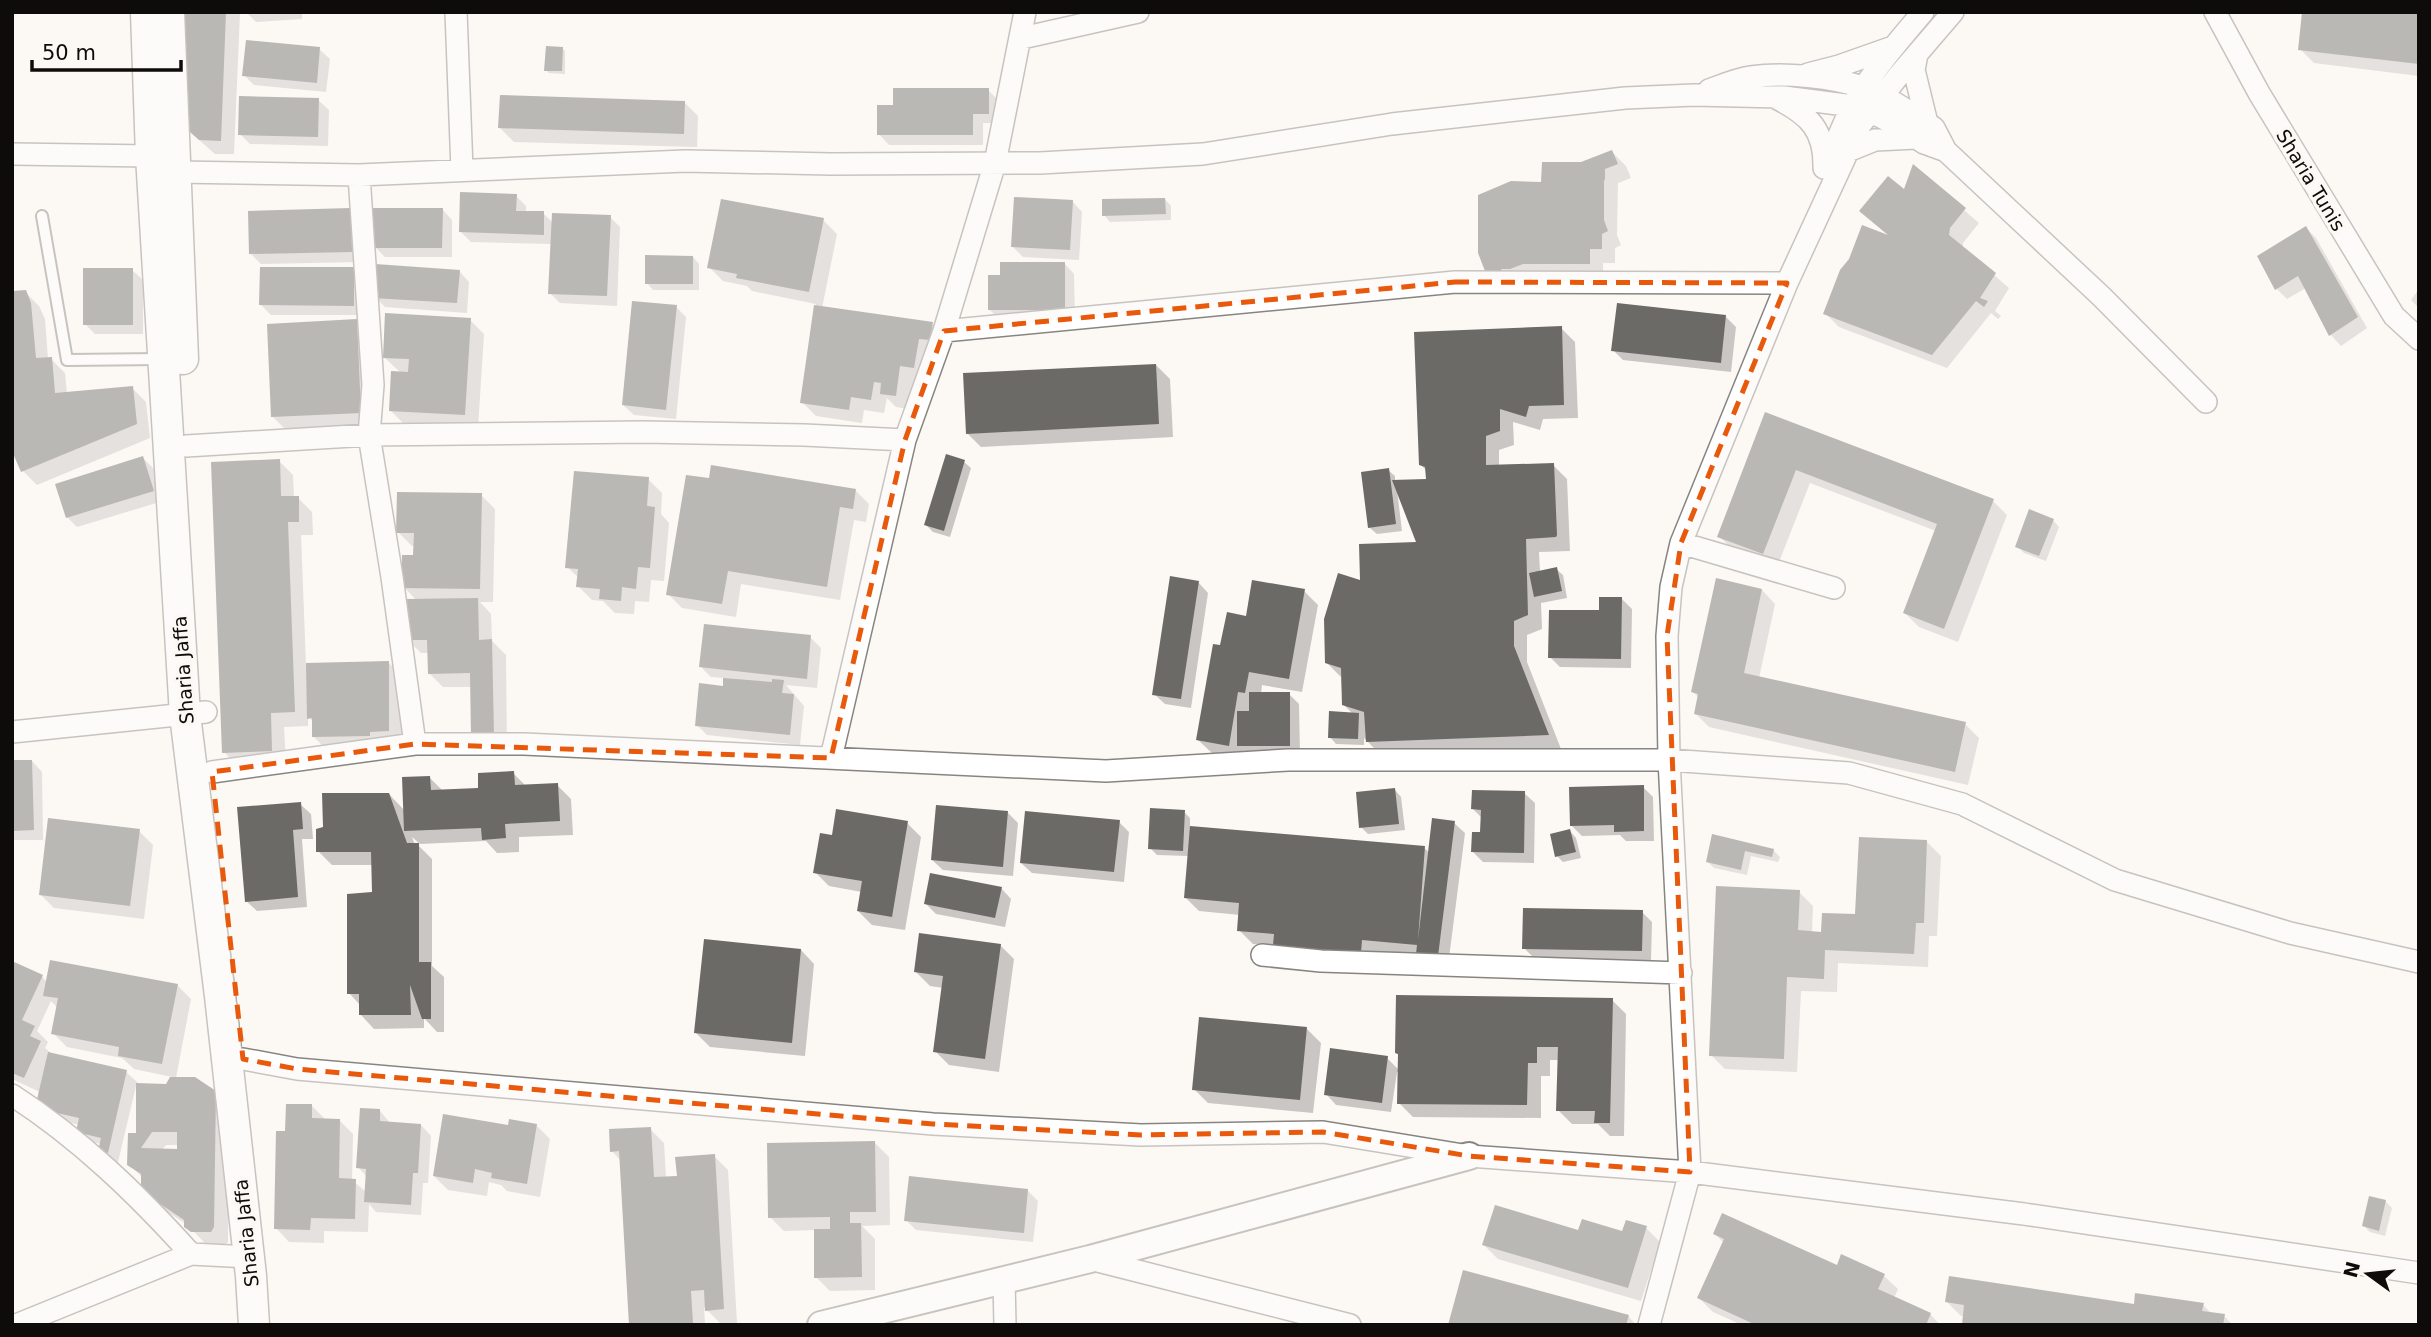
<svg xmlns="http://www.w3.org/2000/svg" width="2431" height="1337" font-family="'DejaVu Sans',sans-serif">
	<rect width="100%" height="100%" fill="#fcf8f4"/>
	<path fill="#0003" fill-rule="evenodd" d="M187,12H240L234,154H215L198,139Z
		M246,12H302V19L256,22Z
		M2419,12V76L2314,63L2300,49Z
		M562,48L565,51V74L549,73L546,70Z
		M319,49L330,59L326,92L254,85L244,75Z
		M988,90L998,100V123H983V145H889L879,134L894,107Z
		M318,100L329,110L328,146L250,144L240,134Z
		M684,102L698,116L697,147L514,142L500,128Z
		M1612,152L1626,166L1631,178L1618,183L1617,235L1621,245L1615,248V263H1603V277L1501,285L1486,270L1543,183L1581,164Z
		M1914,167L1979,223L1963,243V248L2009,288L1995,311L2001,316L1998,319L1991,313L1947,368L1839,327L1825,313L1889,236L1862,211L1905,192Z
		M516,196L526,206V213H543L553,223L610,217L620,227L617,306L560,303L550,293L552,244L471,242L461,232Z
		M1165,199L1171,206V220L1110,222L1104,215Z
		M1072,201L1082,212L1079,260L1023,257L1013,247Z
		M442,209L452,220V257H385L375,247Z
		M350,210L360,220L361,262L261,264L251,254Z
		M823,220L837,234L822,308L932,324L946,338L928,381L914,379L909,409L896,407L887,398L884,413L864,410L862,423L816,416L802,402L816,304L752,291L747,286L723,281L709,267Z
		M2306,228L2316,238L2367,328L2341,346L2331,335L2306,288L2287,299L2277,289Z
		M693,257L699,264V290H653L647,283Z
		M1064,263L1074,274L1075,320H1000L990,310L1002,276Z
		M353,269L364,279V315H271L261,305Z
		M132,270L143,280V334H95L85,324Z
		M459,271L469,282L467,313L385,307L375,297Z
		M2419,289V308L2411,300Z
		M25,292L39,306L45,319L48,359H51L65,373L67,394L132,388L146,402L150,438L37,485L23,471L12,446Z
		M676,307L686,317L676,419L634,415L623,405Z
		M1726,317L1736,327L1731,372L1623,360L1613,350Z
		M470,320L484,334L478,428L404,424L390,410L401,373L384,357Z
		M356,321L370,335L374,426L286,430L272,416Z
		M1561,328L1575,342L1578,418L1543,419L1540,430L1513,422L1514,445L1499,450V467L1553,465L1567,479L1570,551L1539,552L1540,572L1556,569L1563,575L1567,598L1541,603L1542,629L1527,635V662L1561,749L1381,755L1364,738V745L1336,744L1330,737L1353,714L1343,704L1341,677L1327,663L1362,582L1419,543L1397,490L1402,531L1377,534L1370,528L1388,470L1395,476V481L1427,480V471L1421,465Z
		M1156,365L1170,379L1173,437L981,447L967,433Z
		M1766,414L1993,501L2007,515L1958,642L1919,627L1905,613L1936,531L1810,483L1777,567L1733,550L1719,536Z
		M143,458L153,468L163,501L77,527L67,517Z
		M279,461L293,475L294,498H298L312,512L313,535H301L306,665L389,663L403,677L402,745L328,751L314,737V723L308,716V726L284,727L286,764L238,766L224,752Z
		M964,462L971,468L950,537L933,532L926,525Z
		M648,479L662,493L661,514L669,523L664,581L651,580L649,602L635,601L634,614L615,613L603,601L592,600L578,586L579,578L567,567Z
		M855,490L869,504L866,522L854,520L840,600L741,584L736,617L682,608L668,594Z
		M481,495L495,509L493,602H480L491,614L492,641L506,655L507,750H487L472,687H443L429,673V653H421L407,639L417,601L404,587L415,557V546H412L398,532Z
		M2053,520L2059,527L2046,561L2024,553L2017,546Z
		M1198,582L1208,593L1191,708L1165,704L1154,694Z
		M1762,590L1775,604L1759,678L1965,724L1979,738L1968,785L1709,727L1695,713L1699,698L1693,692Z
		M1304,591L1318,605L1302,692L1262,685L1261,694H1289L1299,704L1300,755L1249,756L1244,750L1242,759L1212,753L1198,740L1222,647L1247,618Z
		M1622,599L1632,609L1631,668L1560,667L1550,657L1601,612Z
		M810,637L821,648L817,688L786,685L804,706L800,745L707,735L697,725L724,688L725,678L711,677L701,667Z
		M32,761L42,772L43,840H12V762Z
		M513,773L527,787L557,785L571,799L573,835L519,837V852L497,853L486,841L420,844L412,837L415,845H418L432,859V966L444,977V1032H437L424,1018V1028L374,1029L361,1015L360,1005L349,993L373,893V865H332L318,851L389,794L405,811L430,778L443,791L480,790Z
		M1643,787L1653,797L1654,841H1626L1620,835L1582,836L1571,825Z
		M1395,790L1401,797L1405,830L1368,834L1361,827Z
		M1524,793L1535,803L1534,863L1483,862L1473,852L1482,834V818L1473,809Z
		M300,804L311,814L313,839H302L307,907L257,911L246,901Z
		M1184,812L1190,818V828L1424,848L1430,853L1454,823L1465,833L1448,966H1374L1276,946L1253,944L1239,930L1240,915L1199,911L1185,897L1189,856L1157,855L1150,848Z
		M1008,813L1018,823L1013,876L943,870L932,860Z
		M1119,822L1129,832L1124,882L1032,873L1021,863Z
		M907,823L921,837L905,930L872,925L858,911L862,892L829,886L815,872L833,837Z
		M139,831L153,845L144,919L54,908L40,894Z
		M1570,831L1576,838L1581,858L1563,862L1557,856Z
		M1714,836L1773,850L1780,857L1778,862L1751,856L1747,875L1714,868L1708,862Z
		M1927,842L1941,856L1937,936H1929L1928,967L1838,963L1837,992L1801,991L1797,1072L1725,1069L1711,1055L1799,892L1813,906L1812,933H1823L1857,916Z
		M1001,888L1011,899L1005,927L936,914L926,904Z
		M1642,912L1652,922L1651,961L1534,958L1524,948Z
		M1000,945L1014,959L999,1072L949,1065L935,1051L944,988L930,986L916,972Z
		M801,950L814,964L805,1056L710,1047L696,1033Z
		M12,963L42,977L48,983L177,985L191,999L176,1078L215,1092L229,1107L228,1242L225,1245H207L186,1224L157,1205L143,1178L129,1164L137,1135L172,1077L134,1069L122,1058L67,1047L53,1033L58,1008L51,1001L37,1031L48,1042L45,1048L52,1054L126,1072L137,1082L118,1162L110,1161L100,1150L101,1144L89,1141L78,1131L80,1125L47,1118L40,1092L12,1079ZM166,1145H179V1151L162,1150Z
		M1612,1000L1626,1014L1624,1136H1610L1598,1124H1572L1558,1110L1559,1060H1550V1076H1541V1118L1413,1117L1399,1103V1072H1397L1391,1112L1336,1105L1326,1094L1387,1058L1399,1070L1400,1056L1396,1053Z
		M1307,1029L1321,1043L1313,1113L1208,1103L1194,1089Z
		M312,1106L326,1120H339L353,1134L352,1180L366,1192L367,1177L358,1167L380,1111L390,1123L421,1125L431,1136L428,1183H423L421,1215L376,1212L369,1204L368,1232L324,1231V1243L289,1242L276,1228L287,1133Z
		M536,1125L550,1139L540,1197L507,1191L501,1185L489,1182L487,1196L448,1190L434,1176L509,1127Z
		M650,1129L664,1143L666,1178H679L714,1156L728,1170L737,1323L721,1324L704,1307L705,1325H631L621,1161L612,1151Z
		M875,1143L889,1157L890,1225L862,1226L875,1239V1290L830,1291L816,1277L815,1230L784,1231L770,1217Z
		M1027,1190L1038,1201L1033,1242L916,1230L906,1220Z
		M2385,1201L2392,1208L2385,1236L2370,1232L2364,1226Z
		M1646,1228L1660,1242L1641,1301L1498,1259L1484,1245L1579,1233H1624Z
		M1715,1234L1838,1267L1884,1276L1898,1289L1894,1298L1930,1314L1940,1325H1742L1713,1312L1699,1298L1724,1243Z
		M1947,1302L2203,1305L2212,1314L2224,1316L2233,1325H1963L1965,1316H1961Z
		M1628,1316L1636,1325H1450Z"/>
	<path fill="#6c6a66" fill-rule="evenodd" d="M185,12H226L221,141L199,140L182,125Z
		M2302,12H2419V64L2298,50Z
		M246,40L320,47L317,83L242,76Z
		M546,46L563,47L562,71H544Z
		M893,88H989V114H973V135H877V105H893Z
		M500,95L685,101L684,134L498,128Z
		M239,96L319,98L318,137L238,135Z
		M1612,150L1618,164L1605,169V181L1604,179V220L1608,231L1602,234V249H1590V264H1523L1510,269H1501L1502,271H1485L1478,253V195L1511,181L1541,182L1542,162H1581Z
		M1913,164L1966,208L1950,228L1949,235L1996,273L1980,298L1988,301L1984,307L1976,301L1932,355L1823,314L1840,270L1849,259L1862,225L1888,235L1859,211L1888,176L1904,189Z
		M460,192L517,194L516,211H544V235L459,232Z
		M1014,197L1073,200L1070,250L1011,247Z
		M1165,198L1166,214L1102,216V199Z
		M721,199L824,218L809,292L736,278L737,274L707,268Z
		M351,208L352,252L249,254L248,211Z
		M373,208H443L442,248H373Z
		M552,213L611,215L607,296L548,294Z
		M2306,226L2358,317L2329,336L2298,276L2275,290L2257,256Z
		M645,255L693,256V284H645Z
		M1000,262H1065V310H988V275H1000Z
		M375,264L460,270L457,303L373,298Z
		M260,267H354V306L259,305Z
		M83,268H133V325H83Z
		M26,290L31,303L36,358L52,357L55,393L133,386L137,424L21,472L12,451V291Z
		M632,301L677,305L666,410L622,405Z
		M1617,303L1726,315L1721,363L1611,351Z
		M814,305L933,322L930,340L919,339L914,368L900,366L896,396L880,394L881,383L874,382L871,400L851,397L849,410L800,403Z
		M385,313L471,318L465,415L389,411L391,371L408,372L409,359L383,358Z
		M357,319L361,413L271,417L267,324Z
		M1562,326L1564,405L1529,406L1526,417L1500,409V431L1486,436V465L1554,463L1557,535L1556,537L1526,539L1528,615L1514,621V646L1549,735L1366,742L1364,712L1342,705L1341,668L1325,663L1324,619L1338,573L1360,580L1359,544L1416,542L1392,480L1426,479L1425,467L1419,465L1414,332Z
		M1156,364L1159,424L966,434L963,373Z
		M1765,412L1994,499L1944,629L1903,613L1937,524L1796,470L1763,554L1717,537Z
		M946,454L965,460L944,531L924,525Z
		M143,456L154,491L66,518L55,484Z
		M280,459L281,496H299V522H288L295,712L271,713L272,751L222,753L211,462Z
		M711,465L856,489L853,509L840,507L827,587L728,571L722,604L666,595L686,475L709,478Z
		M1389,468L1396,524L1368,528L1361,472Z
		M574,471L649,477L647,506L655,507L650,568L638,567L636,589L622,587L621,601L599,599L600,589L576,587L578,569L565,568Z
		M397,492L482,493L480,589L402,588V555H413L414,533H396Z
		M2029,509L2054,519L2039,556L2015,547Z
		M1557,567L1562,591L1534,597L1529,573Z
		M1170,576L1199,581L1181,699L1152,695Z
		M1716,578L1762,589L1744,673L1966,722L1955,772L1694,714L1698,694L1691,692Z
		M1252,580L1305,589L1289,679L1249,672L1245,693L1238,692L1229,746L1196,740L1213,644L1220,645L1227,612L1246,616Z
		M1599,597H1622L1621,659L1548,658L1549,610H1599Z
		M478,598L479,640L492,639L494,736L471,737L470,673L428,674L427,640H406L405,599Z
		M704,624L811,635L807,679L699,667Z
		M389,661V731L370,732V736L312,737V718L307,719L306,663Z
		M723,678L772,682V679L784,680L782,693L794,694L790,735L695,726L699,683L723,686Z
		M1249,692H1290V746H1237V711H1249Z
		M1329,711L1359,713L1358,739L1328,738Z
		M12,760H32L34,830L12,831Z
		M514,771L515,785L558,783L560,821L505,824L506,838L482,840L481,828L404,831L402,777L430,776L431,790L478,788V773Z
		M1644,785V831L1614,832V825L1570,826L1569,787Z
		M1395,788L1399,824L1359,828L1356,792Z
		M1472,790L1525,791L1524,853L1471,852L1472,832H1480L1481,810L1471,809Z
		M322,793H389L407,843H419V962H431V1019H422L410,985L411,1015H359V994H347V894L372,892L371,852H316V829L323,827Z
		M301,802L303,829L293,830L298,897L245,902L237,807Z
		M936,805L1008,811L1003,867L931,860Z
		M1150,808L1185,810L1183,851L1148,849Z
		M836,809L908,821L892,917L857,911L862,881L813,873L820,833L832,835Z
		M1025,811L1120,820L1114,872L1020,863Z
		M48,818L140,829L130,906L39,895Z
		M1432,818L1455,821L1438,956L1416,954L1417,945L1362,940L1361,953L1273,945L1274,934L1237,931L1239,903L1184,898L1190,826L1425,846L1418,940Z
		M1570,829L1576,852L1555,857L1550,834Z
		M1712,834L1774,849L1772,857L1745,851L1741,870L1706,862Z
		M1859,837L1927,840L1924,923H1916L1914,954L1825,950L1824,979L1787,977L1784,1059L1709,1056L1716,886L1800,890L1798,930L1821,932L1822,913L1855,914Z
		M930,873L1002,887L995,918L924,904Z
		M1523,908L1643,910L1642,951L1522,949Z
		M919,933L1001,944L985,1059L933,1052L943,976L914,972Z
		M704,939L801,949L792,1043L694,1033Z
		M50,960L178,984L162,1064L118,1056L119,1047L51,1034L58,998L43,996Z
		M12,961L43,975L22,1020L35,1026L30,1036L41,1041L24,1078L12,1073Z
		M1396,995L1613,998L1610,1123H1594L1595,1111H1556L1558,1047H1537V1063H1528L1527,1105L1397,1104L1398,1054L1395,1053Z
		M1199,1017L1307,1027L1300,1100L1192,1090Z
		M1330,1048L1388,1056L1382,1103L1324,1095Z
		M48,1052L127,1070L108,1153L98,1151L101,1138L76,1132L79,1118L35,1108Z
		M170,1077H195L216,1091L214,1227L211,1232H191L184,1227V1220L141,1191V1174L127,1165L128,1133H136V1083L166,1084ZM152,1132H177V1149L141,1148Z
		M286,1104H312V1118L340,1119L339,1178L356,1179L355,1219L311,1218L310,1230L274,1229L276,1131H285Z
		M360,1108L380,1109V1121L421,1124L418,1173H413L411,1205L364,1202L366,1169L356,1168Z
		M443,1114L508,1125L509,1119L537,1124L527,1184L491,1178L492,1173L475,1169L473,1183L433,1176Z
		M651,1127L654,1177L677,1176L675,1157L715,1154L724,1309L705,1311L704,1290L691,1291L693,1323L629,1325L619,1151L610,1152L609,1129Z
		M875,1141L876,1212H850V1223H861L862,1277L814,1278V1229H830V1217L768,1218L767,1143Z
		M909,1176L1028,1189L1024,1233L904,1221Z
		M2369,1196L2386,1200L2379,1231L2362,1226Z
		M1495,1205L1578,1230L1582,1219L1622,1231L1626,1220L1647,1226L1628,1288L1482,1245Z
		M1722,1213L1837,1265L1841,1254L1885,1274L1878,1289L1931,1313L1926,1325H1756L1697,1298L1724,1239L1713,1234Z
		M1463,1270L1629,1315L1626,1325H1448Z
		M1949,1276L2134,1304L2135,1293L2204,1303L2202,1311L2225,1314L2223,1325H1962L1964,1305L1945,1302Z"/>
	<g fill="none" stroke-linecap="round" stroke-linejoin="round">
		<defs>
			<path id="service" d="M42,216L67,360L160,359"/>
			<path id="minor" d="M456,12L462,170
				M2215,12L2259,93L2394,316L2419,339
				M1022,38L1138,12
				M1917,54L1914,70L1927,123
				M1808,74L1839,66L1893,47
				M1709,90C1723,85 1737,79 1751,77C1783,72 1834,77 1865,88C1887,96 1907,111 1927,123L1934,128L1946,151L2102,297L2206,402
				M1778,99C1809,115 1825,130 1824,168
				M1848,151L1875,140L1916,138
				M12,154L151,156L176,172L359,175L373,385L369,435L392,577L415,744
				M1828,162C1834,147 1840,132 1847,117C1866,78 1895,45 1923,12
				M359,175L685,161L831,164L1040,163L1203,154L1392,124L1625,98L1694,95L1784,97L1853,106L1871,112L1897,125L1924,143L1946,151
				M944,331L1455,282L1787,283
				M186,446L369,435L643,432L804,435L905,440
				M1681,543L1834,588
				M12,732L206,712
				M831,758L905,440L944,331L995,163L1025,12
				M212,772L415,744H524L1106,771L1288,760H1669L1849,773L1962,804L2115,880L2290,933L2419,962
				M1262,955L1321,961L1681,973
				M243,1059L297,1069L933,1124L1141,1135L1323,1132L1469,1156L1690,1172L2024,1214L2419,1273
				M12,1095C80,1139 137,1194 191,1254
				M1090,1259L1350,1325
				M1004,1280L1005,1325
				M16,1325L191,1254L249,1257
				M1649,1325L1690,1172L1669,760L1667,636L1671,587L1681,543L1787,283L1860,125L1899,75L1953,12"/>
			<path id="tertiary" d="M821,1325L1090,1259L1469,1156"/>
			<path id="secondary" d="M146,12L151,156L185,715L220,996L251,1276L254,1325
				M169,12L183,359"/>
		</defs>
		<use href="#service" stroke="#888581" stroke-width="14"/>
		<use href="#minor" stroke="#888581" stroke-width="24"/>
		<use href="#tertiary" stroke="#888581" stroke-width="30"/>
		<use href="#secondary" stroke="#888581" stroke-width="33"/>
		<use href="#service" stroke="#fff" stroke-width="10"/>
		<use href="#minor" stroke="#fff" stroke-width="21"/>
		<use href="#tertiary" stroke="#fff" stroke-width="26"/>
		<use href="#secondary" stroke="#fff" stroke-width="30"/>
	</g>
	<path d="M0 0H2431V1337H0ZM1455,282L1787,283L1681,543L1667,636L1690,1172L1469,1156L1323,1132L1141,1135L933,1124L297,1069L243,1059L212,772L415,744L831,758L905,440L944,331Z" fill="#fcf8f4" fill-opacity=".55" fill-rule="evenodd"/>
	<path fill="none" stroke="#e8590c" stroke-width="5" stroke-dasharray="14 9" stroke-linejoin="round" d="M1455,282L1787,283L1681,543L1667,636L1690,1172L1469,1156L1323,1132L1141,1135L933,1124L297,1069L243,1059L212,772L415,744L831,758L905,440L944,331Z"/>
	<g text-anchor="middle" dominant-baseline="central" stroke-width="7" stroke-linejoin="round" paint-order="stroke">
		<g font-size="19" fill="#0d0c0b" stroke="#fcf8f4">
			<text transform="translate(2311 180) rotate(59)">Sharia Tunis</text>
			<text transform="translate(183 670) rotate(-94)">Sharia Jaffa</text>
			<text transform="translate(246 1233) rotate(-96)">Sharia Jaffa</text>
		</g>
	</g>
	<rect width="2431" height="1337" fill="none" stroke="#0d0c0b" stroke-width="28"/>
	<g transform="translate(2368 1274) rotate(285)" stroke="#fcf8f4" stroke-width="5" paint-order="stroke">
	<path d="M0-5L12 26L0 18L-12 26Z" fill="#0d0c0b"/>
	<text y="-10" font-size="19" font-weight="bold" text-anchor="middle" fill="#0d0c0b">N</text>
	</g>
	<path d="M32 60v10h149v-10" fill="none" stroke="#0d0c0b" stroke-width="3.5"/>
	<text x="42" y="60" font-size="21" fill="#0d0c0b" stroke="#fcf8f4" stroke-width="5" paint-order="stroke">50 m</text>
</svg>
